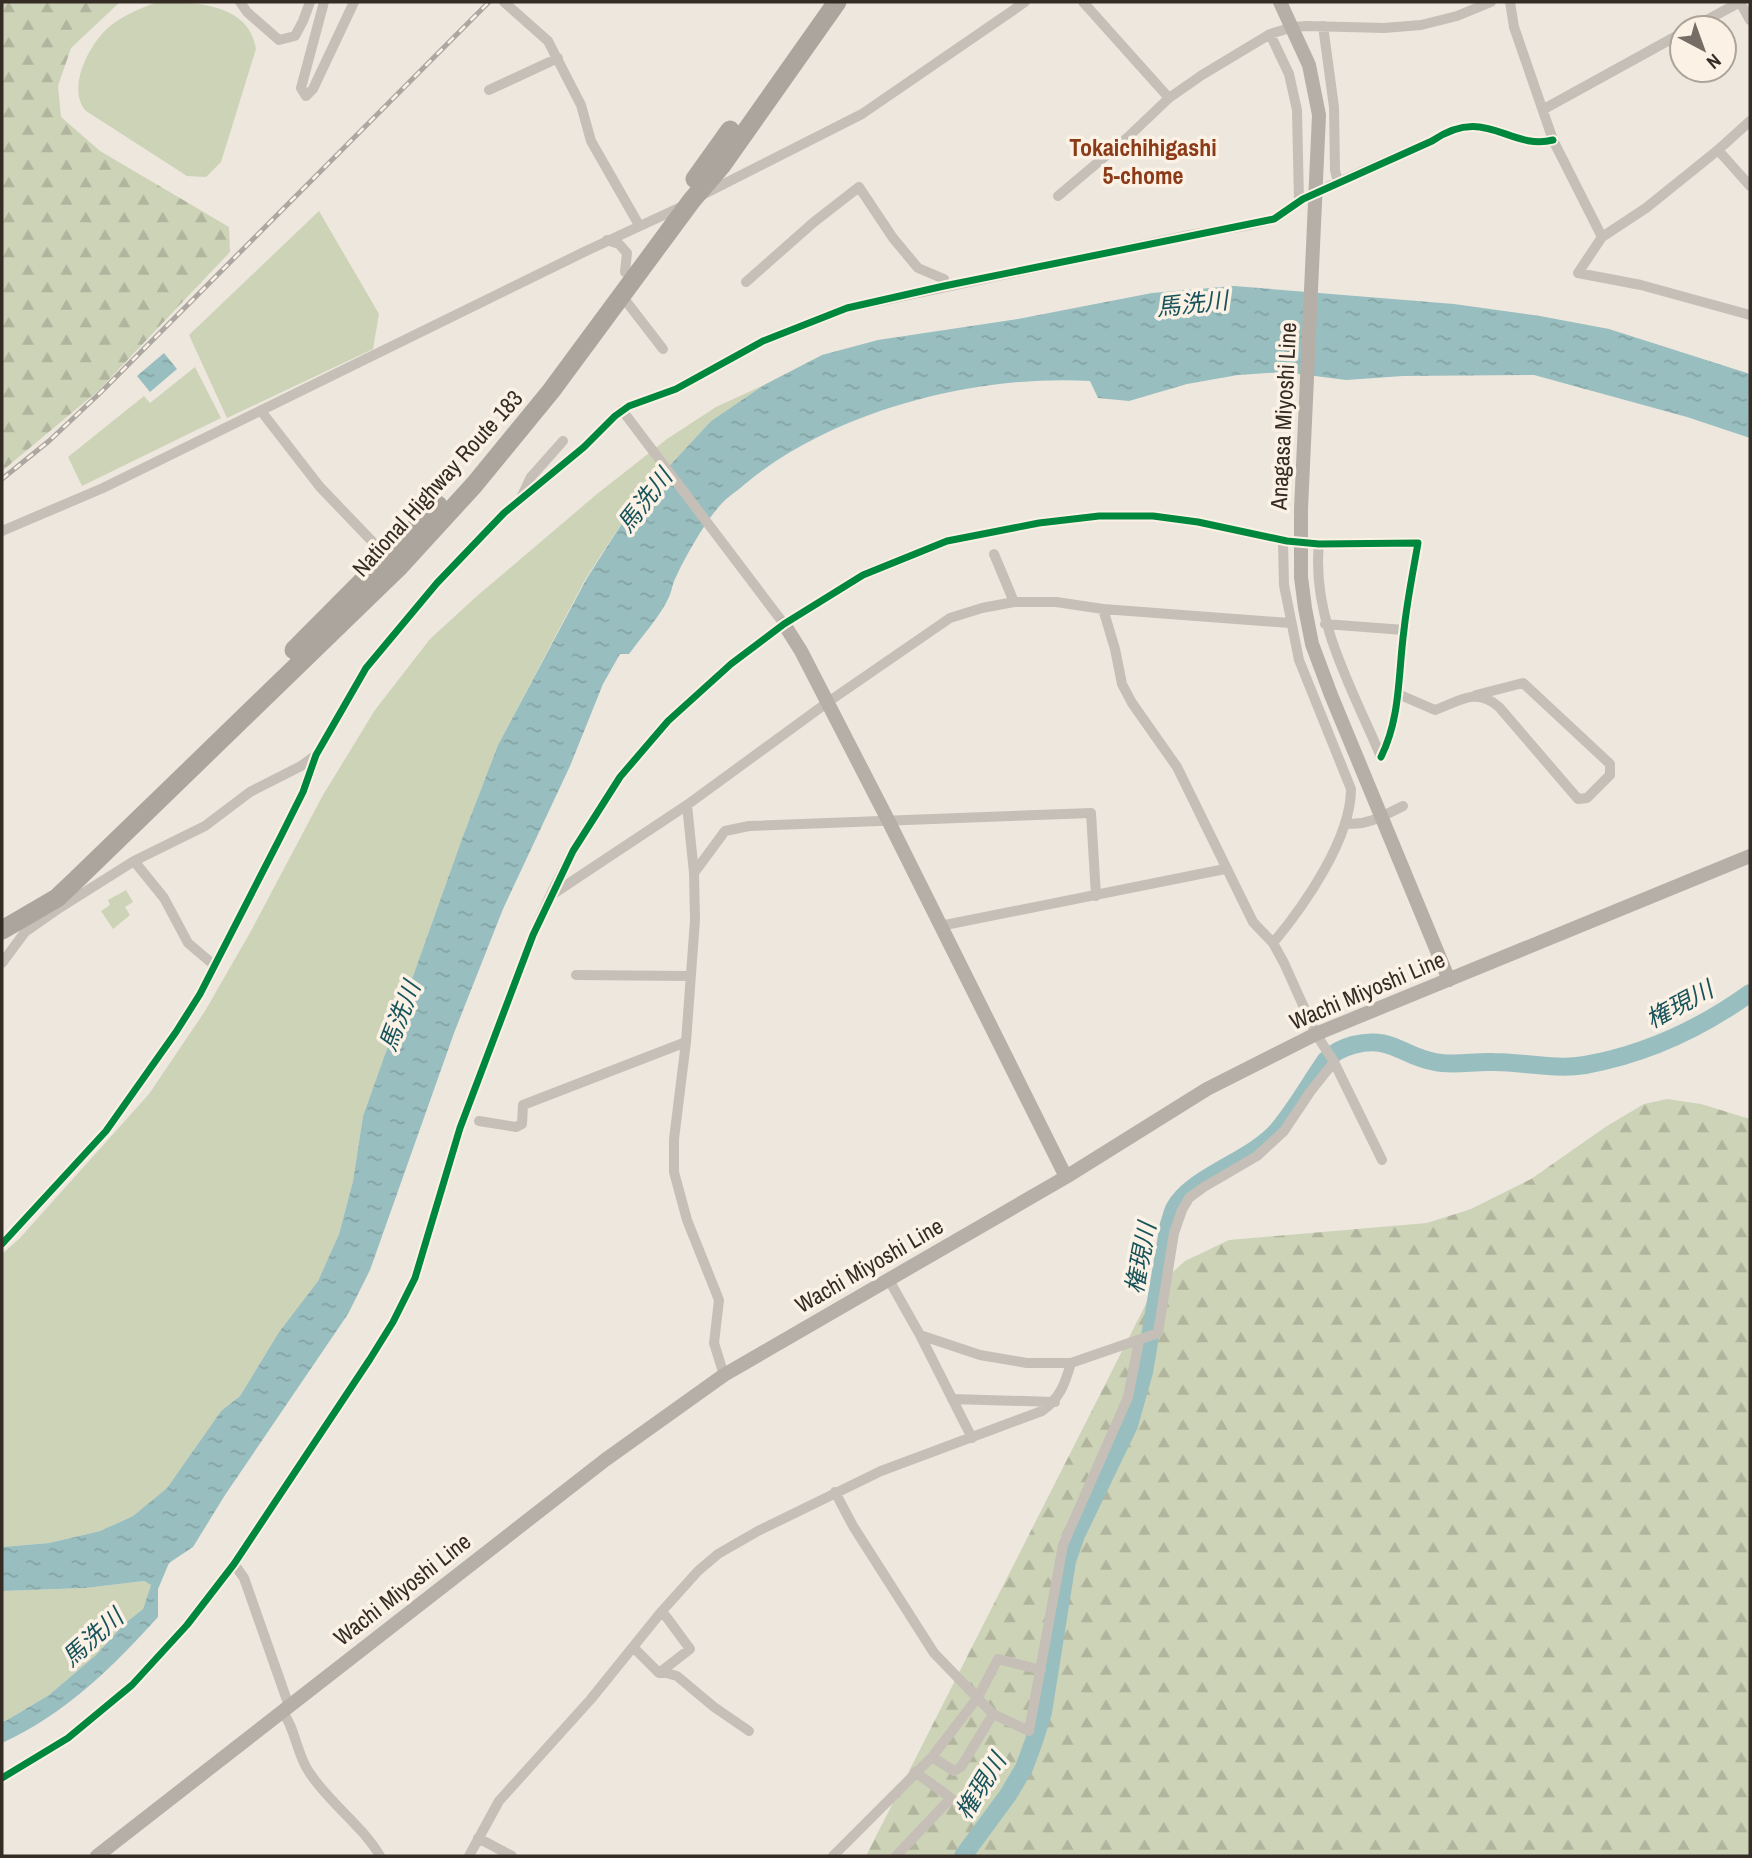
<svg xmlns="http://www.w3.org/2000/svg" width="1752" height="1858" font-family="'Archivo Narrow','Noto Sans JP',sans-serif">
	<defs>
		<pattern id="forest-firs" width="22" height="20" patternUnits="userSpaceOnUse" patternTransform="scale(1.75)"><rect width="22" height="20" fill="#cdd3b7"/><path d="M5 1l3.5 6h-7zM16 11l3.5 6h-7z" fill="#b1b59d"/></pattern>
		<pattern id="water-ripples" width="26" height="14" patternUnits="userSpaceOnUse" patternTransform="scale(1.75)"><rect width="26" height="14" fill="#99bebf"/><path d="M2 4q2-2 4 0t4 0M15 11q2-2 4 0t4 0" fill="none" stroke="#84a3a4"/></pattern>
	</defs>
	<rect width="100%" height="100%" fill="#ede7de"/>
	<path fill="#cdd3b7" d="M158,2C195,2 249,3 256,49L221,162L206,177L187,176L86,111C66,89 89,44 109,27C123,15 141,8 158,2Z
		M319,211L379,314L373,349L227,418L189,335Z
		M195,367L221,418L82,486L68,457L144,396L150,403Z
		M764,385L711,421L635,503L586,578L498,745L463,836L363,1116L353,1181L339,1234L318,1281L279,1332L240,1396L221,1411L167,1488L133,1516L100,1531L49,1543L2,1547V1254L19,1239L149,1094L205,1011L251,931L323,795L375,710L430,639L477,596L597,494L667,439L716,407Z
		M126,890L133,902L125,907L130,915L113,929L101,911L110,905L108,900Z
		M144,1581L151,1585L143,1609L124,1624L96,1655L49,1695L2,1723V1591L86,1588Z"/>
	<path fill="url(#forest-firs)" d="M2,2H120L71,48L58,86L61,117L100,151L229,227L230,252L98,391L2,471Z
		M1667,1099L1701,1104L1750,1119V1856H866L1153,1290L1185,1261L1229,1240L1427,1223L1471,1209L1531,1179L1607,1126L1644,1104Z"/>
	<path fill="url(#water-ripples)" d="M1234,286L1454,304L1540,316L1609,329L1750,374V438L1687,417L1534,375L1403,376L1346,380L1284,372L1238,375L1187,384L1129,401L1098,398L1090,381C977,374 832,411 745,484C736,492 724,499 717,509C704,524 684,559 676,577C672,584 672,591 669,597C660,617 642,636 629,654H620L603,684L570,766L503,909L454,1033L370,1270L348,1314L225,1495L193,1547L169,1563L158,1589V1617C113,1667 64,1715 2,1743V1723L49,1695L96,1655L124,1624L143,1609L151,1585L144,1581L86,1588L2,1591V1547L49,1543L100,1531L133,1516L167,1488L221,1411L240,1396L279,1332L318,1281L339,1234L353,1181L363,1116L463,836L498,745L587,578L635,503L711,421L764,385L822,355L878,340L1018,319L1152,293Z
		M164,353L177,369L150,392L137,376Z"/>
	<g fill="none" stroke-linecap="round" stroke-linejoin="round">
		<path stroke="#99bebf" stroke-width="18" d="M963,1856L1008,1795L1024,1768L1034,1741L1043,1712L1067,1561L1076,1535L1129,1425L1144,1372L1169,1224C1171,1219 1172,1213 1174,1209C1190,1177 1251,1161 1277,1131C1295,1110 1310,1083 1326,1060C1334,1052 1342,1048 1353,1045C1392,1035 1401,1056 1435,1062C1454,1066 1474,1061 1494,1062C1523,1062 1555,1070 1585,1065C1646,1054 1700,1029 1750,993"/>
		<path stroke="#c6bfb7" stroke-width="10" d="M240,2L247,12L279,40L295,36L303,21L310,2
			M324,2L301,88L306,96L313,89L354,2
			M504,2L548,41L581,105L591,141L639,225
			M1083,2L1169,98
			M1510,2L1514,27L1553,140L1602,237
			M1740,2L1750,20
			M1323,26L1334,107L1335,170L1338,182
			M1692,28L1740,2
			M1270,34L1289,74L1297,110L1299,202
			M489,90L558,58
			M1544,109L1682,33
			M1750,121L1718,150L1646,208L1602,237L1578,273L1641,285L1750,315
			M1718,150L1750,186
			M1329,186L1432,141C1486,104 1509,151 1553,140
			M704,194L862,114L1025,2
			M1058,196L1128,137L1169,98L1202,75L1270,34L1293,27L1307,26L1384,28L1421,25L1457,16L1491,2
			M607,240L619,244L627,253L625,272
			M746,282L814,222L859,187L893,238L918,268L944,279
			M622,296L663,349
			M622,410L784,624
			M261,411L320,487L389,559
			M522,496L531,477L563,441
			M2,531L103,488L586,251L681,207
			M1418,543C1413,572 1407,601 1404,630C1398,673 1401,717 1381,757C1353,690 1311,619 1319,544Z
			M994,554L1014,602
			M1103,609L1115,649L1122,684L1132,703L1177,767L1253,922L1273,943L1284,963L1316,1034L1334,1062L1382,1160
			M1325,624L1404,630
			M1398,694L1435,710C1460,701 1476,687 1499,707L1578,799L1587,798L1610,775V764L1523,683L1476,695
			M687,805L694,873L695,920L686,1042L674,1139V1172L687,1220L719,1300L714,1343L724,1375
			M1345,823C1365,827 1385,815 1403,806
			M134,861L164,898L188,943L214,965
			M694,873L725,831L749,826L1091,813L1096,896
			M553,894L687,805L828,702L950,618L982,608L1014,602H1056L1103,609L1290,623
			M940,926L1225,869
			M1273,943C1304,906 1351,839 1351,789L1299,660L1284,585L1283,540
			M2,963L25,932L61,907L134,861L205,826L250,792L301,766L316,755
			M576,975L689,976
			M479,1121L516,1127L522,1124L523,1105L686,1042
			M2,1244L106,1131L176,1032L200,994L280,838L303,792L316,755L366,668L437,583L504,513L584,447L615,416L629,406L676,389L763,341L847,308L1190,235L1250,225L1274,219L1303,199
			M889,1280L920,1335L972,1438
			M920,1335L980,1355L1027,1363H1071L1158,1333L1174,1233L1182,1210L1189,1198L1204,1187L1257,1156L1284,1131L1310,1092L1334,1062
			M952,1399L1055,1402
			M835,1492L853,1526L934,1653L993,1714L1029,1731L1063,1545L1128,1397L1139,1341
			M234,1564L244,1578L289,1706
			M633,1647L659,1673H666L677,1676L714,1707L749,1731
			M659,1673L690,1649L662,1611
			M282,1711C296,1729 296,1753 309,1772C329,1803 361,1824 380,1856
			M932,1757L954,1771L961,1767L993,1714
			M2,1778L68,1738L132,1685L187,1625L234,1564L370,1359L393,1322L415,1278L460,1128L533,935L551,894L573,851L620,777L668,721L731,664L784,624L863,575L947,541L1039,523L1099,516H1153L1198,522L1287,541
			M478,1838L512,1856
			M469,1856L499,1801L591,1699L662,1611L698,1571L718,1554L758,1531L881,1471L1042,1411C1060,1398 1065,1384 1071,1363
			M833,1856L932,1757L978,1697L998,1659L1041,1670
			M896,1856L951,1798L915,1772"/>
		<path stroke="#b6afa8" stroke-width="14" d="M1280,2L1309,65L1319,115L1301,509V577L1305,608L1312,644L1331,695L1449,980
			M784,624L801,651L888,820L1066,1177
			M97,1856L605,1460L724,1375L1066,1177L1207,1089L1316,1034L1750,856"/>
		<path stroke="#aca59e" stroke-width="19" d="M695,179L730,130
			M294,650L438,505
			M2,930L57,898L77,879L398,568L474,485L551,391L692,200L722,165L837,2"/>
		<defs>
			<path id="rail" d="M2,479L49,441L100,393L489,2"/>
		</defs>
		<use href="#rail" stroke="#ada7a2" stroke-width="5"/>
		<use href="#rail" stroke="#fbf2e5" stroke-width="2.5" stroke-dasharray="8" stroke-linecap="butt"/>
		<defs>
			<path id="cycleway" d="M2,1244L106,1131L176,1032L200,994L280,838L303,792L316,755L366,668L437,583L504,513L584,447L615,416L629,406L676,389L763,341L847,308L944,286L1274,219L1303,199L1432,141C1486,104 1509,151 1553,140
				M2,1778L68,1738L132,1685L187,1625L234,1564L370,1359L393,1322L415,1278L460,1128L533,935L573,851L620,777L668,721L731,664L784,624L863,575L947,541L1039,523L1099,516H1153L1198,522L1287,541L1319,544L1418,543C1413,572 1407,601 1404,630C1398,673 1401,717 1381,757"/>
		</defs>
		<use href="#cycleway" stroke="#fbf2e5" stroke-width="11"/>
		<use href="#cycleway" stroke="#00873e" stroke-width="7"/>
	</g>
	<g text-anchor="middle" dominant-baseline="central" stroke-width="7" stroke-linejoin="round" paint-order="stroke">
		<g font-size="23" fill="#362c26" stroke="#fbf2e5">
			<text transform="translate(1283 416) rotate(-87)">Anagasa Miyoshi Line</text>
			<text transform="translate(437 483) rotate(-48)">National Highway Route 183</text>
			<text transform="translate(1367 990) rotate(-23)">Wachi Miyoshi Line</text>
			<text transform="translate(869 1265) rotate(-30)">Wachi Miyoshi Line</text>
			<text transform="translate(402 1589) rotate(-38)">Wachi Miyoshi Line</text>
		</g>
		<g font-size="24" font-weight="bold" fill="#8c3b18" stroke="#fbf2e5">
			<text x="1143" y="147">Tokaichihigashi<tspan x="1143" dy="28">5-chome</tspan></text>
		</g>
		<g font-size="24" font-style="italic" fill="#18535b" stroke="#fbf2e5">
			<text transform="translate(1192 303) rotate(-6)">馬洗川</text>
			<text transform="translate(644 500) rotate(-52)">馬洗川</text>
			<text transform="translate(1679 1004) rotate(-28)">権現川</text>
			<text transform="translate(399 1016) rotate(-69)">馬洗川</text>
			<text transform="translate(1140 1258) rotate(-79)">権現川</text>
			<text transform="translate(92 1637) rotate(-42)">馬洗川</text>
			<text transform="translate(980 1786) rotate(-58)">権現川</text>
		</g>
	</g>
	<rect width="1752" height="1858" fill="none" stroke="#362c26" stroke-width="7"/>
	<g transform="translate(1703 49) rotate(139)"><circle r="33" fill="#fbf2e5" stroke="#aca399" stroke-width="2"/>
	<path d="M0-5L12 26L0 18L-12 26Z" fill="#766d66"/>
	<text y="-10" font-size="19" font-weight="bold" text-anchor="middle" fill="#362c26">N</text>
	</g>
</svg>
